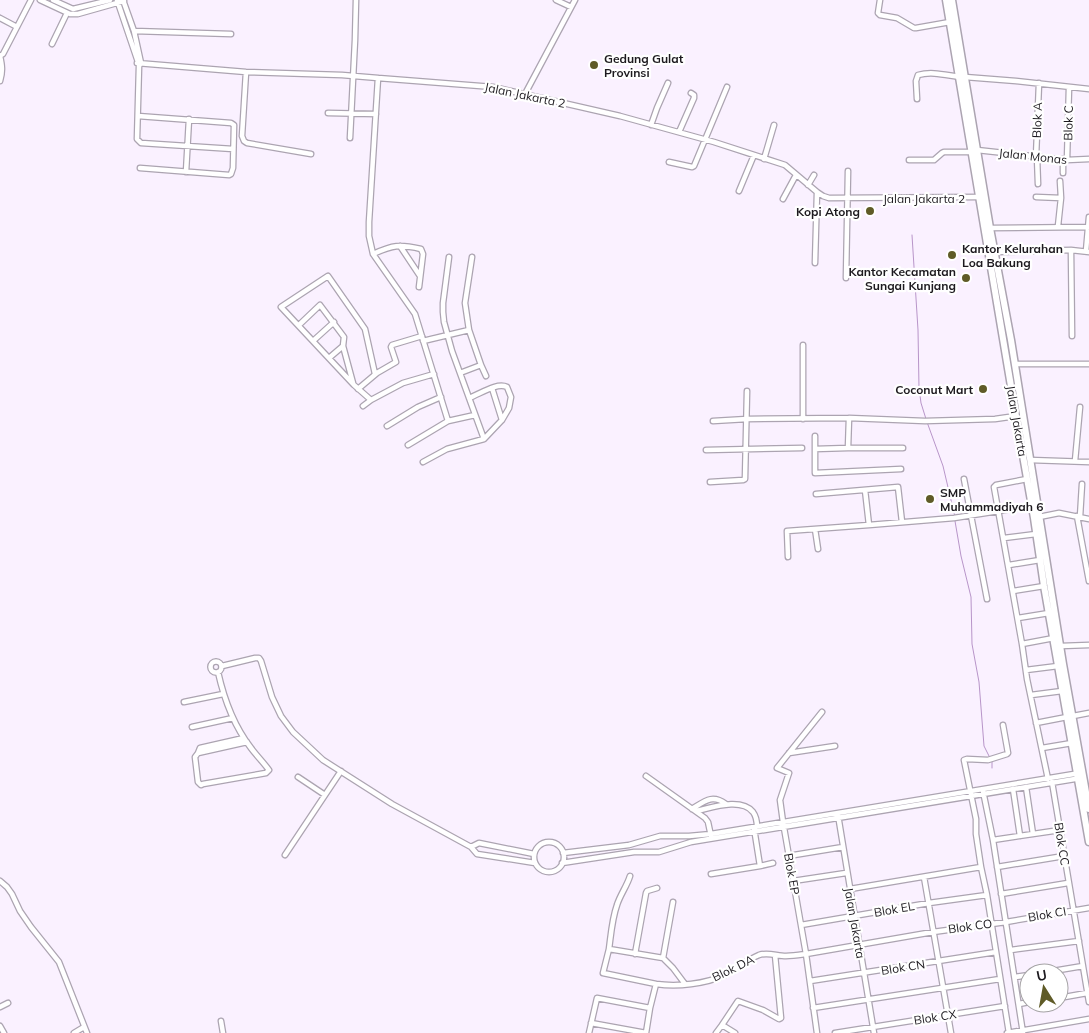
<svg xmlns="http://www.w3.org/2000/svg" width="1089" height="1033" font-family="Mulish,sans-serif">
	<rect width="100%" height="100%" fill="#faf1ff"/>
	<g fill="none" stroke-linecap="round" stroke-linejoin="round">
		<path stroke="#b895c9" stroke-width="1" d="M912,235L918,330L919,388L921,403L926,419
			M927,422L943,466L955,517
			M955,521L961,556L971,597L972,644L979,682L984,746L990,758
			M992,761V768"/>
		<defs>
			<path id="minor" d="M40,0L70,14H78L124,1
				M53,0L73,9L110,0
				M117,0L139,65
				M123,0L134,31L141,63L139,66L137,139L141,143L233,149
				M556,0L571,7
				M880,0L878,13L880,15L897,18L914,28H916L950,22
				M0,18L17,27
				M134,31L231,34
				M52,44L67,13
				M0,56L3,54L31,0
				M137,63L246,72L342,75L378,78
				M246,72L242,136L244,141L247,143L311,154
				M965,77L1016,81L1089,89
				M0,81C3,71 2,65 0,56
				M525,94L575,0
				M917,99L916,81L918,75C932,71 945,75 959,77
				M328,113L376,114
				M138,116L231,123L234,125L233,168L231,174L229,175L140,168
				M651,125L657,108L668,83
				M679,132L694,98V95L691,93
				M350,138L355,40L356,0
				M977,150L1067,160L1089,159
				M1036,157L1039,83
				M1037,157L1038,184
				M764,159L774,125
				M1063,159V173
				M909,160H934L942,153L944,152H972
				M1067,160L1069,87
				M669,162L692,167L694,166L727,87
				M186,172L189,119
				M808,185L814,175
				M739,191L754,155
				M1036,197L1061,198
				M783,199L796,175
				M1058,226L1061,198L1060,181
				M990,228L1088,227
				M400,246L420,276
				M1071,250L1072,336
				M1086,251L1089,217
				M995,252L1071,250L1089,252
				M373,254C393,245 399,244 421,249L423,254L419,287
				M449,257L443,303V312L444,322L452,351L484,439
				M815,263L817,192
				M846,278L848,171
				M299,325L320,305L344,337L343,346L353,383
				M469,330L465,303L472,257
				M313,341L334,322
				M423,341L469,330L481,365L460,373
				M803,345V419
				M329,358L343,346
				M1015,364H1089
				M481,365L486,376
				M492,388L502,420
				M358,389L377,373L396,362L391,347L392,345L422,336
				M371,400L354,385L281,307L328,276L365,329L375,374
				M363,406L371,400L403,383L434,374
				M849,418L848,448H903
				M448,421L415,314L373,254L369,236V222L378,78L493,87L620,116L714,142L785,165L817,192L823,196L829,198L981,197
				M713,421L747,419L849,418L925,421L995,419L1016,416
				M387,426L418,407L441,397
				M815,436V473L901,469
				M408,445L448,421L475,415
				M815,449L848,448
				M706,450L802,448
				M1030,460L1089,462
				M1075,461L1080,407
				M423,462L447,449L484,439L502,420L509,408L511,397L507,387C497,382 480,394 469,398
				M964,479L987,599
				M1027,479L996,485L994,487L1022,644L1027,679L1048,779
				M710,482L743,480L745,479L747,391
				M816,494L898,487L902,522
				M1077,516L1089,581
				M1039,517L1059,513L1089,519
				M1080,517L1082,484
				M869,525L954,518L1031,506
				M815,529L818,549
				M1004,538L1036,534
				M788,557L787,531L869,525L865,490
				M1009,565L1040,560
				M1013,591L1044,586
				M1018,618L1049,613
				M1022,644L1054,638
				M1061,646L1089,645
				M210.5 667a5.5 5.5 0 1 1 11 0a5.5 5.5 0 1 1-11 0Z
				M222,666L255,658H259L261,661L272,697L281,716L293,732L323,760L392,804L471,847L477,854L535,863
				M1026,670L1058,666
				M218,672C224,699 234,726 251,748C257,756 263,762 269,770L266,773L203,784L201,785L198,782L195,757L198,753L247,742
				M1031,695L1062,691
				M184,702L223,694
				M1073,716L1089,713
				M1036,723L1067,717
				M192,727L233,718
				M1042,748L1072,743
				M198,753L200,748L244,738
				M789,753L835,746
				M646,776L705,818L708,822L711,836
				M298,777L325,795
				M1052,782L1089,1002
				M1026,787L1033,834
				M1013,789L1020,836
				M983,791L993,840L1023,1033
				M692,809C705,801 712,794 726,804
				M696,811C711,808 741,797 753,812C756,816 757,822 757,827
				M838,815L874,1033
				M993,840L1060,830
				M534 857a15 15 0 1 1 30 0a15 15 0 1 1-30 0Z
				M471,847L479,843L534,854
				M563,853L629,845L660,836H689L711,834L1080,773
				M285,855L341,771
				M788,856L843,847
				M562,863L634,852H659L691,842L1081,778
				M760,866L773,863
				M981,867L976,834V819L964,760L967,759L988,760L1007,754L1008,753L1003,725
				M997,867L1064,856
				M711,874L760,866L754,828
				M924,877L951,1033
				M0,881L7,887L12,894L20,911L31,927L59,962L87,1033
				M793,881L846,873
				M850,889L981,867L987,895L1009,1033
				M1001,894L1068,883
				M801,925L929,903L987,895
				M609,949C611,934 612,919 617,905C620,895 627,886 630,876
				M1011,950L1079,941
				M635,954L646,893L647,891L657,888
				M663,958L673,902
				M1041,973L1083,966
				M1015,977L1029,975
				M810,981L996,952
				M656,984L603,973L609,949L663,958L673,968L685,984
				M1059,998L1087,993
				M1019,1004L1029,1002
				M0,1007L8,1003
				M813,1008L1000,979
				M221,1021L223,1033
				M591,1023L646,1033
				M0,1026L4,1033
				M74,1033L84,1027
				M589,1033L597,998L650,1008
				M646,1033L650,1008L656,984C678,987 705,984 725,975C736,969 747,960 759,955C768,952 777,956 786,956C793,956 799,955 806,954L933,932L1006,922L1089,908
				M716,1033L722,1025
				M735,1033L722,1025L738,1001L763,1010L779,1019L781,1018L775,955
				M817,1033L806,954L783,822L780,800L789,773L777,768L822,712
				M835,1033L1005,1006
				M1007,1033L1089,1019"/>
			<path id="secondary" d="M946,0L1016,416L1034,518L1044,586L1089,842
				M952,0L990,228L1011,340L1063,664L1089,809"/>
		</defs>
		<use href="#minor" stroke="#aca4b1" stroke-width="7"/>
		<use href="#secondary" stroke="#aca4b1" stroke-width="9"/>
		<use href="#minor" stroke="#fff" stroke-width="4.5"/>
		<use href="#secondary" stroke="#fff" stroke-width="6"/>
	</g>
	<g fill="#5f5b27" stroke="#fff" stroke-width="2">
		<circle cx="594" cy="65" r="5"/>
		<circle cx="870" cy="211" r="5"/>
		<circle cx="952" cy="255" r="5"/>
		<circle cx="966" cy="278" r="5"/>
		<circle cx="983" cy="389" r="5"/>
		<circle cx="930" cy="499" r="5"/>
	</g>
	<g text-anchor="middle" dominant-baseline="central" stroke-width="4.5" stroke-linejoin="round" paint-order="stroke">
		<g font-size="12" font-weight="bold" fill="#1d1a1f" stroke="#fff" text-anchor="start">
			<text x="604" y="58">Gedung Gulat<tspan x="604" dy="14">Provinsi</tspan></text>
			<text x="860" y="211" text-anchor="end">Kopi Atong</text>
			<text x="962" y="248">Kantor Kelurahan<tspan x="962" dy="14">Loa Bakung</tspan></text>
			<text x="956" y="271" text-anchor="end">Kantor Kecamatan<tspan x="956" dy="14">Sungai Kunjang</tspan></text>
			<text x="973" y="389" text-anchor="end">Coconut Mart</text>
			<text x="940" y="492">SMP<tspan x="940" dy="14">Muhammadiyah 6</tspan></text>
		</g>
		<g font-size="12" fill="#1d1a1f" stroke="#fff">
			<text transform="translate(525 95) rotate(12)">Jalan Jakarta 2</text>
			<text transform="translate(1037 120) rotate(-88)">Blok A</text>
			<text transform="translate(1068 123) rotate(-89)">Blok C</text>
			<text transform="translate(1033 156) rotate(6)">Jalan Monas</text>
			<text x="924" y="198">Jalan Jakarta 2</text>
			<text transform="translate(1017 421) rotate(80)">Jalan Jakarta</text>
			<text transform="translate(1062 844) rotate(81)">Blok CC</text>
			<text transform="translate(792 874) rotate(80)">Blok EP</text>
			<text transform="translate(894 909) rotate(-10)">Blok EL</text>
			<text transform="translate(1047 914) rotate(-10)">Blok CI</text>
			<text transform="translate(855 923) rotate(80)">Jalan Jakarta</text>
			<text transform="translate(970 926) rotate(-8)">Blok CO</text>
			<text transform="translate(903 967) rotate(-9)">Blok CN</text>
			<text transform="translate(733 968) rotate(-26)">Blok DA</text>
			<text transform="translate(935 1017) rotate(-9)">Blok CX</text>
		</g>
	</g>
	<g transform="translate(1044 988) rotate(349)"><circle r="24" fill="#ffffff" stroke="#a5a3a5"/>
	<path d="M0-4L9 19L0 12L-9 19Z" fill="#5f5b27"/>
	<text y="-8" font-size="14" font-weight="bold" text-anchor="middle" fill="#1d1a1f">U</text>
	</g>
</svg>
